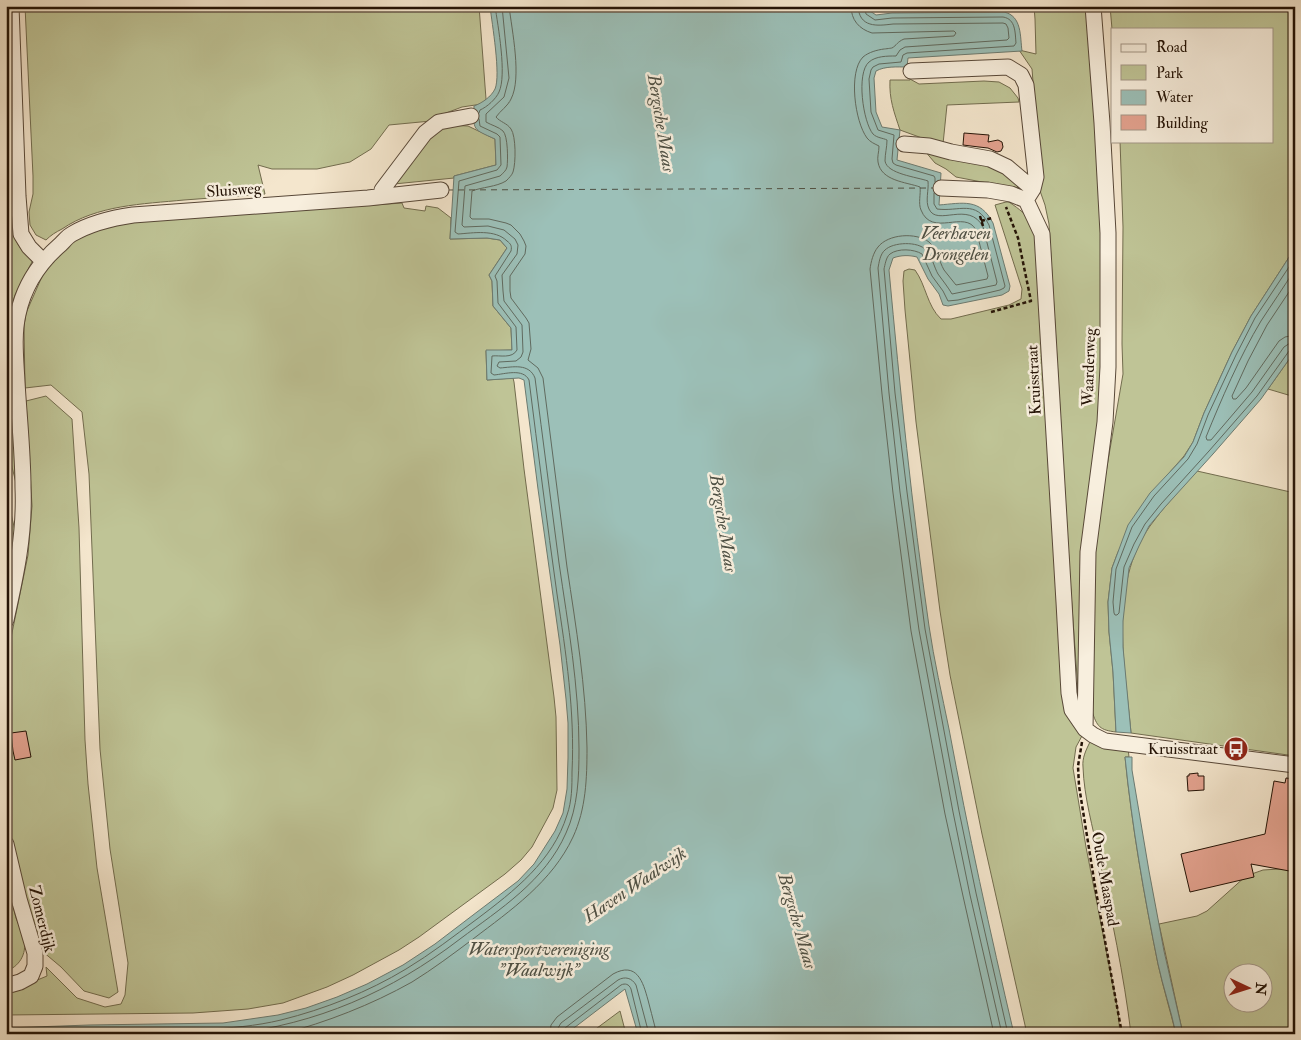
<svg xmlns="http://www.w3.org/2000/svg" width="1301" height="1040" font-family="'IM FELL Double Pica',serif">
	<rect width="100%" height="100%" fill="#f4e6cd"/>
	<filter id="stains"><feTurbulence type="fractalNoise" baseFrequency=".004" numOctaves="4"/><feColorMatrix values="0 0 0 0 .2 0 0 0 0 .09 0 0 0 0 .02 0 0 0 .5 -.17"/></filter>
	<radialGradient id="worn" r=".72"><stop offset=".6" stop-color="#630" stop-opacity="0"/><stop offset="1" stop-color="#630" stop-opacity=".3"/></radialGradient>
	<path fill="#bfc496" stroke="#726c4e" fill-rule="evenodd" d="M25,6H479L486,99L482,104L462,107L438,116L431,121L389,125L371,149L350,162L317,169H272L258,165L265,194C238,196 211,198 184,200C143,204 97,205 62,229C56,232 51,235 46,240L36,235L30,225L29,212L33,194V176Z
		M1034,6H1089L1102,193L1103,347L1080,700L1078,690L1070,579L1049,224L1045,205L1039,188L1034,94L1032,69L1019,50L1036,54L1035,19Z
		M1110,6H1295V248L1251,316L1232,352L1204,413L1193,442L1184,456L1170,472L1118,552L1112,568L1108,602L1109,632L1113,672L1116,732C1100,730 1097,727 1092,711L1095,536L1123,374L1122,344L1123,227L1120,141H1272V29H1112Z
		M6,73L13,231C18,247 20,250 34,258L15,295L12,305L10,331L18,491L6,443Z
		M910,79L919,84L984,81L999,82L1010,88L1018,98L1019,102L947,105L943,144L933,142L900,130C894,112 889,99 890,80H910Z
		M446,125L468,126L495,139L496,165L454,176V178L394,184L429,134Z
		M924,150L994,164L1016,181L1018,189L956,177L946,169L935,163Z
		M1006,202H1009C1031,217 1032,221 1037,247L1062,647L1083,734L1076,747L1073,768L1086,847L1118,1011L1120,1034H1027L982,834L950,675L940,611L916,422L905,310L903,281L904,271L909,269L915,270C926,285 927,306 941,319H951L1009,305L1021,299L1022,289L995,205Z
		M402,203L404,208L425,211L426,206L438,208L451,218L450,239L487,238L500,240L507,248L489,275L492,281L493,306L511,328L512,350L486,351L487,380L513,378L514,382L524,469L554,697L556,717L557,790L553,808L532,847L521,860L505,874L419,937L399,950L353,975L327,987L283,1003L248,1009L193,1013L6,1015V993L47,976L46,967L77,998L105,1007L121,1004L125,995L128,963L110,849L100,749L89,474L82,412L51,385L25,388L24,326L26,313L44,272L65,245L104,224Z
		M1295,351V397L1268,389Z
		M46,396L72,419L79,528L85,740L88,784L97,868L118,992L109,998L84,991L61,967L42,951L25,896L15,858L6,814V662L28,555L32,506L26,401Z
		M1197,471L1295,493V756L1131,733C1125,665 1108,586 1150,526C1164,506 1181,489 1197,471Z
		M6,492L16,535L6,587Z
		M1090,742L1128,748L1129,757H1125C1132,827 1144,895 1158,964C1163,987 1170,1010 1176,1034H1131C1124,975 1111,916 1099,857C1093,828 1084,797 1083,767C1082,758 1086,750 1090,742Z
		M1279,869L1295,870V1034H1183L1159,924L1197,916L1207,911L1246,876L1263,870ZM1234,972H1264V1002H1234Z
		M6,879C9,892 13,905 16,918C19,925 22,933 24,940C27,954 19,967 6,971Z
		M620,1011L626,1034H589Z"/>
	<path fill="#9cc0b8" stroke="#6c7b71" d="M490,6H869L870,11L876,15L892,13L1004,12C1022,16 1020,36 1022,51L908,58L907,67C897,67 885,66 876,71L874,78L876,112L882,127L900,130L897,160L941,173L939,205C963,203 980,198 993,223L1010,286L1009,291L1002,295L948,306L943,305L939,294L928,279L917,257C909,255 901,255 893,258L889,270C900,389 912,508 929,626C934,660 942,695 949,729C968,831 990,932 1014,1034H638L625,989L566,1034H6V1028L89,1025L223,1023L278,1015L306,1008L337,997L367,984L403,965L435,944L477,912L518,881L534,864L555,831L563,813L567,789L568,758V723L566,699L560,645L538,489L524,380L519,378L487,380L486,350H512L511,328L493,306L492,281L489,275L507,248L500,240L487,238L450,239L454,176L496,165L495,139C473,129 473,131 474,106C482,103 491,97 495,89C501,75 492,24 490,6Z
		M1295,248V351L1261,399L1213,454L1165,507L1149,526L1139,546L1129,568L1123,621V647L1131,733L1116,732L1113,672L1109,632L1108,602L1112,568L1128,525L1150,493L1184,457L1193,442L1204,413L1232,352L1251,316Z
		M1125,757H1132V770L1149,871L1164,951L1183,1034H1176C1171,1010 1163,987 1158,964C1144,895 1132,826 1125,757Z"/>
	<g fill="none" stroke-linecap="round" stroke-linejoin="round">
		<path stroke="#606a5f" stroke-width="1" d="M851,6C851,20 859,29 872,33L954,31L956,33L954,36L904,39C897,42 897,45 892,48C892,48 885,49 884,49C877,50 869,52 863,57C848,72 855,122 867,138C870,142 875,144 879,146C879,152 877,157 878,162C881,181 906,182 920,187C921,194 918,203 921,210C932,238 965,209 976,230L988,276L987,279L956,285C952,280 948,275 944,270C939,261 937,249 929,242C916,232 888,234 878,247C873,253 871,262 870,269L882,394L893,493L911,631L945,814L963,896L994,1034
			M858,6C859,28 877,26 893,24L1003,23L1006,24L1008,28L1009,38L1007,40L905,47L900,50L896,56C887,56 876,56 869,62C856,73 863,122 873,134C877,138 883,138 887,140C887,147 885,154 885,161C887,174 917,177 928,181C929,190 925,201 929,209C937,227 969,200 983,227L997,282L996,285L952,294C948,287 943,281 938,274C934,267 932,256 926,250C918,241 893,242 885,250C880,254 879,263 878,268L889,393L900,492L919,630L953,812L970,895L1002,1034
			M864,6L866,14L875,20L892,18L1003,17C1016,19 1015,33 1016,43L1014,46L907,53L903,55L901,62L879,64L873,67L871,70L869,79L871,112L878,130L894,135L892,159L893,163L896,165L934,176L935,178V182
			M479,113L480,110C487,107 496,99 499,92C507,75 498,26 495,6
			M934,193V204L937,209C959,212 976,199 989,225L1005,286L1004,288L1000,290L958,300L948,301L943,291L932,276L922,254C914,249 898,248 890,254C886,257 885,265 884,269L895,393L907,492L925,629L959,811L976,893L1008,1034
			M1295,258L1255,318L1236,355L1208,415L1197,444L1188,459L1154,496L1132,527L1116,569L1113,602L1114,613L1115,615H1117L1119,613L1124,567L1134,544L1145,524L1161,504L1209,451L1257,396L1289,351L1292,349H1295
			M1295,269C1284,287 1272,304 1261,321C1240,356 1221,400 1206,437L1207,440H1211L1252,392L1284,347L1290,343H1295
			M1295,283L1267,325L1248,361L1232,396L1233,399H1236L1246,388L1279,341L1285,337L1295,335
			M6,1033C46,1033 86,1030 125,1030C177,1029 231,1032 281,1020C325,1009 368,992 406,969C431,954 454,936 477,919C514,891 553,861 567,815C572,801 572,786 572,772C575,712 566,653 557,594C547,523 538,451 529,380C523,368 505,374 494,375L491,373L492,356C500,355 512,359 517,350L516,327L498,303L497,281L495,276L511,251C512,246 511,244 507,241C495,229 473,233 458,234L455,232L459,181L497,170L501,165L500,137L497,134L480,126L479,119
			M231,1034C317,1024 391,992 460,939C500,909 545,881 566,833C578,807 579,777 579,749C579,686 568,625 559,563C551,502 543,440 535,378C529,363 513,367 500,368L497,366L499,362L516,361L521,357L523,352L522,325L504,301L503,291L502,275L517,254L518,245L515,239L504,230L488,226L464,227L462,225L465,186L500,176C503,173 506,171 507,167C508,160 508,136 503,131C499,127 491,125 486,122V114L504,97L509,78L502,6
			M282,1034C327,1022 371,1005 412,982C433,969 453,954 473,939C511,910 552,882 573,837C586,809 587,778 587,748C586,687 576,627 567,567C559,504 551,441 543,378L538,368L528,360L531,349L529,323L526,318L511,298L510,291V276L525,254L526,246L524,241L520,234L511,225L506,223L489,219H472L470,217L472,191C482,187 496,187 506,181C509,178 512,175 513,172C516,163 516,136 511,129C507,123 500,122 496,117C500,111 508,106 511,99C522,78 512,31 509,6
			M550,1034L551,1025L557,1017L613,974C637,961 643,982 648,1000C650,1009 653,1018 655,1027L656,1034
			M557,1034L558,1028L561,1023L618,980C625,976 632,978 636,985L649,1034
			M563,1034L565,1028L621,985C625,983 629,984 631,989L642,1034"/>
		<path stroke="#4e5044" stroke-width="1" stroke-dasharray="6 5" stroke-linecap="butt" d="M447,190L933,188"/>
	</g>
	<path fill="#e4a390" stroke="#241306" d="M964,133L989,135L988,142L998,140L1002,142L1003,147L1001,151L997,152L988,148L979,147L963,145Z
		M26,731L31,757L15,760L13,751L11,733Z
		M1198,773V776H1204V790L1188,791L1187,776H1189V774Z
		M1286,778L1295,779V872L1251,864L1254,877L1190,892L1181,854L1265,834L1274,781L1285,783Z"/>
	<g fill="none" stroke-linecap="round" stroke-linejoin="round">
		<defs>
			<path id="minor" d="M11,6L18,196L21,234L29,247L43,261
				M911,71L1008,67L1021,75L1026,85L1036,177L1033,189L1026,200
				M904,144L929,146L951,152L990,159L1007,167L1033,189
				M941,188L988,190L1011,194L1026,200L1042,234L1064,602L1069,693L1072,710L1085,729L1093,735L1105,741L1295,765
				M383,196L382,190L425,133L439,122L471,116
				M6,620C16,575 25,534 23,488C23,453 19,417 17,382C16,360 13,336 18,314C24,286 40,262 61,244C64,241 68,236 72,234C91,223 112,218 133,215L368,198L441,190
				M1085,729L1088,552L1105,422L1108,367V233L1102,123L1093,6
				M6,844L19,899L35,953V966L31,976L20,982L6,986"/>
		</defs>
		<use href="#minor" stroke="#584838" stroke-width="17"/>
		<path stroke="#241306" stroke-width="2.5" stroke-dasharray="4 2.5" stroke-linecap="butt" d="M980,216L983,226
			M981,221L992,218
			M991,312L1031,301L1018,238L1006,207
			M1082,742L1078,766L1079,786L1095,886L1122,1034"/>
		<use href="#minor" stroke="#f8efde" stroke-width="15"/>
	</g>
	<defs>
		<symbol id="bus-disc" viewBox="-11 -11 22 22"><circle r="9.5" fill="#8f2418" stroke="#f8efde"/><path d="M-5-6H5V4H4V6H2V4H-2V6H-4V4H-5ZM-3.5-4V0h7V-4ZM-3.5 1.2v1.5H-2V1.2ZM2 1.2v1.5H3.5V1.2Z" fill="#fff"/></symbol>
	</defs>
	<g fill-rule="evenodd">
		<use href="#bus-disc" x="1222" y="735" width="28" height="28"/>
	</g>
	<g text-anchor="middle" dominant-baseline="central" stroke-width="5" stroke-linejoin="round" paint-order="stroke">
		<g font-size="16" fill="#241306" stroke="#f8efde">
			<text transform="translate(234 190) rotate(-4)">Sluisweg</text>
			<text transform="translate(1089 367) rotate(-88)">Waarderweg</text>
			<text transform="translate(1034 380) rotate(-93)">Kruisstraat</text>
			<text transform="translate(1105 879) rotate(80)">Oude Maaspad</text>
			<text transform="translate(42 919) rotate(76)">Zomerdijk</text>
		</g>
		<g font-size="16" fill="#241306" stroke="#f8efde" text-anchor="end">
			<text x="1218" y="749">Kruisstraat</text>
		</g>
		<g font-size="18" font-style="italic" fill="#4e5044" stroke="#f8efde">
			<text transform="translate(661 123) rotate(81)">Bergsche Maas</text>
			<text x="956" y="233">Veerhaven<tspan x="956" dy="21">Drongelen</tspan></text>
			<text transform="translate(723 523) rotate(81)">Bergsche Maas</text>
			<text transform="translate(635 885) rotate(-34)">Haven Waalwijk</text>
			<text transform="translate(797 921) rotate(74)">Bergsche Maas</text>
			<text x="539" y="949">Watersportvereniging<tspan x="539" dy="21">"Waalwijk"</tspan></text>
		</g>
	</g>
	<rect width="1301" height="1040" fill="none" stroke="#f4e6cd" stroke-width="25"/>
	<rect x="8" y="8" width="1286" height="1025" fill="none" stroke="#241306" stroke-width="2.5"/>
	<rect x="12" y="12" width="1276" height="1015" fill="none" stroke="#241306"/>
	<rect x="1111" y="28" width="162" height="115" fill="#f8efde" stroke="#a39788"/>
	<rect x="1121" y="44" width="25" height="8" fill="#f8efde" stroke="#a39788"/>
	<text x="1156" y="52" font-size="15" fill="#241306">Road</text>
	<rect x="1121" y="65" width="25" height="15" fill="#bfc496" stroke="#a39788"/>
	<text x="1156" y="78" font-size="15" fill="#241306">Park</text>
	<rect x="1121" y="90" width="25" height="15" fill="#9cc0b8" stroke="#a39788"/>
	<text x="1156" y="102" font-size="15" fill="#241306">Water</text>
	<rect x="1121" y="115" width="25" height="15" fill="#e4a390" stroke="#a39788"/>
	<text x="1156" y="128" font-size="15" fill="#241306">Building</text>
	<g transform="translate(1248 988) rotate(94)"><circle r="24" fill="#f8efde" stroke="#a39788"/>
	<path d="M0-4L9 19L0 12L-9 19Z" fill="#8f2418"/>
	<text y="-8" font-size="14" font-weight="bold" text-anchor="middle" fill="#241306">N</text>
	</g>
	<rect width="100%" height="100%" filter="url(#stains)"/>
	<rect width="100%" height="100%" fill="url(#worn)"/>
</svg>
